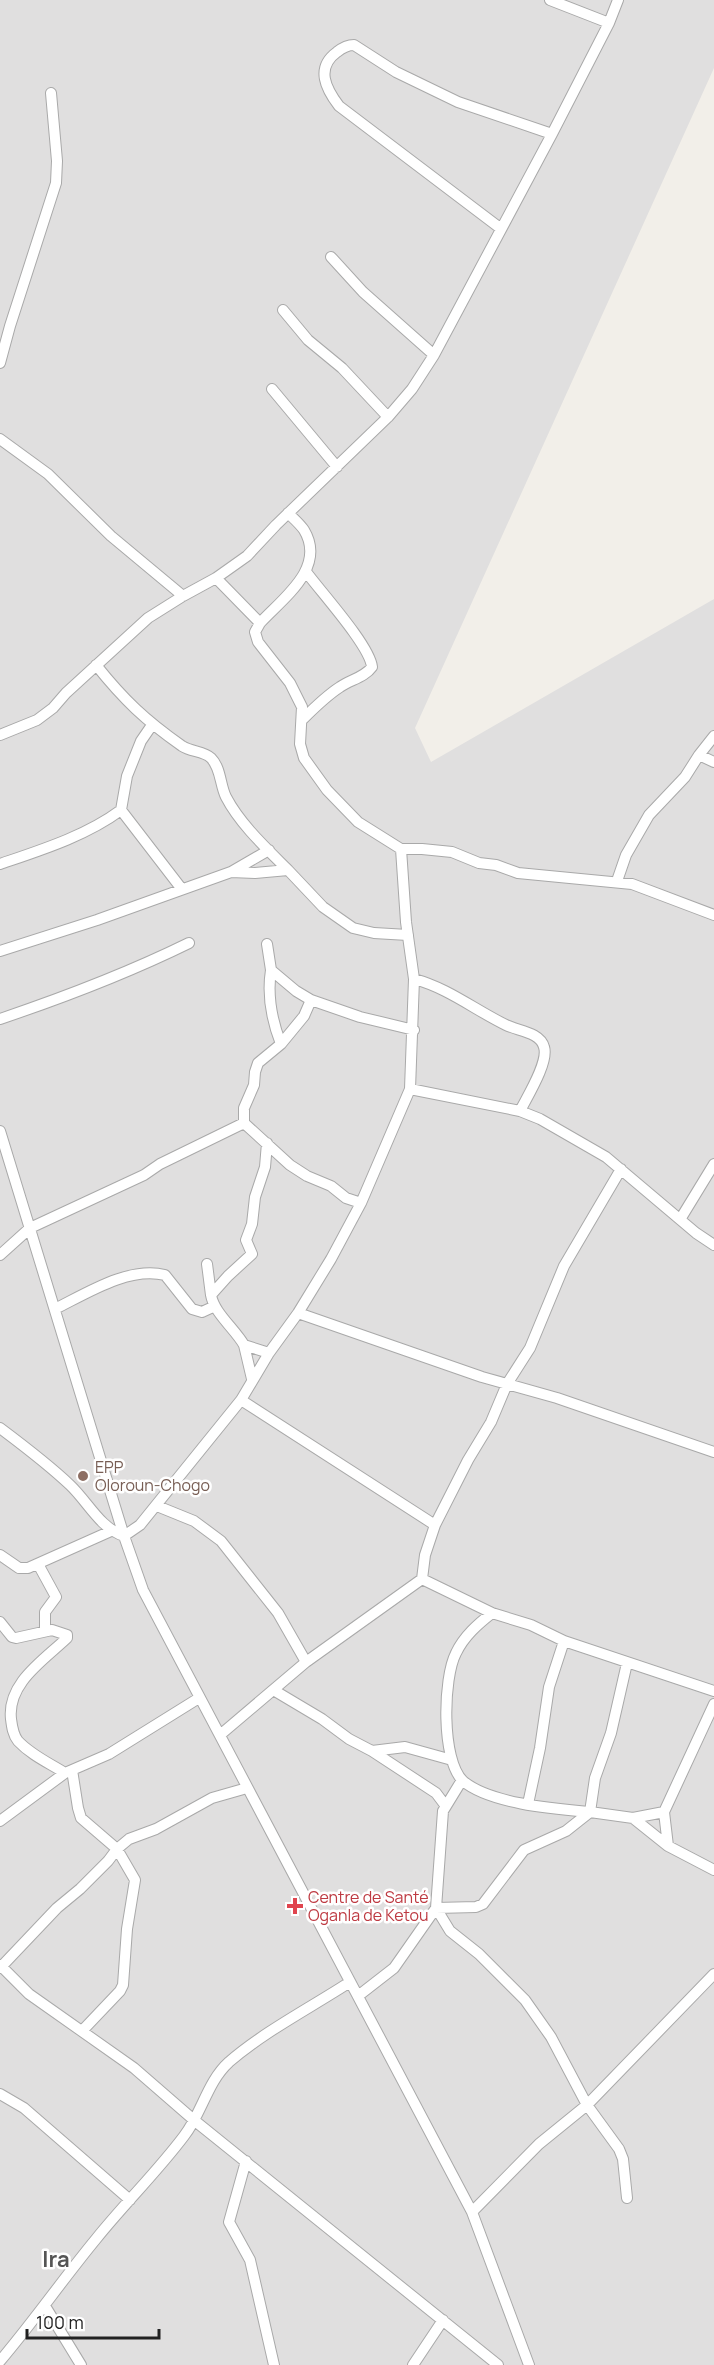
<svg xmlns="http://www.w3.org/2000/svg" width="714" height="2365" font-family="Manrope,sans-serif">
	<rect width="100%" height="100%" fill="#f2efe9"/>
	<path fill="#e0dfdf" d="M0,0H714V68L415,728L431,762L714,599V2365H0Z"/>
	<g fill="none" stroke-linecap="round" stroke-linejoin="round">
		<defs>
			<path id="minor" d="M550,0L609,23
				M500,228L339,106C326,89 315,68 337,52C342,48 347,45 354,45L396,72L458,102L552,134
				M331,257L363,292L434,355
				M283,310L308,340L342,368L388,417
				M0,363L10,326L56,183L57,161L51,93
				M272,389L337,467
				M0,439L48,474L111,536L183,596
				M216,578L260,623
				M96,665C124,700 145,720 182,746C191,752 204,751 211,758C221,768 220,785 226,797C240,824 266,848 288,870
				M303,719C315,707 326,696 340,687C350,680 365,677 372,667C370,646 321,592 307,573
				M0,735L37,720L53,708L66,693L148,618L183,596L216,578L247,556L276,525L388,417L412,389L434,355L552,134L609,23L618,0
				M699,755L714,762
				M121,810L181,888
				M401,849H422L452,852L479,863L496,865L518,873L632,884L714,915
				M0,864C41,850 86,836 121,810L127,776L141,741L152,725
				M231,872L269,850
				M617,881L626,855L649,815L685,777L699,755L714,736
				M267,944L271,970L296,991L311,1000L360,1017L414,1030
				M0,951L97,920L231,872L255,873L288,870L323,907L353,928L374,933L408,935
				M271,970C267,995 272,1021 281,1044
				M414,979C448,988 475,1010 506,1025C518,1031 540,1032 544,1047C549,1062 527,1097 520,1111
				M311,1000L304,1016L281,1044L258,1063L255,1072L254,1085L244,1108V1123L290,1165L307,1176L331,1186L346,1198L361,1203
				M0,1019C65,997 128,973 189,943
				M410,1089L520,1111L540,1119L606,1157L696,1233L714,1245
				M0,1131L124,1536L143,1590L472,2212L529,2365
				M267,1143L265,1167L255,1197L252,1224L246,1240L252,1254L228,1276L211,1295C214,1313 235,1329 244,1345L269,1353
				M681,1218L714,1164
				M0,1255L30,1228L144,1175L160,1164L244,1123
				M207,1264L211,1295
				M55,1309C87,1293 129,1266 165,1275L192,1309L202,1312L215,1306
				M298,1313L482,1377L557,1398L714,1452
				M244,1345L252,1379
				M241,1400L435,1525
				M0,1428C24,1446 48,1464 70,1485C88,1502 100,1528 124,1536L140,1525L241,1400L269,1353L298,1313L331,1259L361,1203L410,1089L414,979L406,922L401,849L358,822L327,790L304,758L300,744L302,707L290,683L258,642L255,632L260,623C282,599 327,568 304,530C300,524 293,518 288,513
				M157,1506L194,1521L221,1541L278,1613L306,1662
				M0,1555L19,1568H28L111,1531
				M38,1564L56,1597L45,1612V1631
				M422,1579L492,1613L531,1625L564,1641L714,1691
				M492,1613C478,1624 464,1636 456,1653C443,1678 441,1760 463,1781C490,1804 556,1809 590,1812L595,1778L611,1733L627,1663
				M0,1622L12,1637L16,1638L52,1630L67,1635V1638C44,1660 7,1683 11,1719C12,1727 13,1735 18,1741C31,1755 49,1763 65,1773
				M275,1691L322,1719L349,1739L372,1751L436,1793L445,1805
				M220,1735L306,1662L422,1579L425,1555L435,1525L468,1460L491,1422L507,1384L530,1348L564,1266L621,1169
				M372,1751L405,1747L452,1760
				M72,1770L78,1808L81,1818L117,1849L135,1880L127,1929L123,1985L120,1991L82,2031
				M462,1780L443,1811L436,1908L450,1931L479,1954L525,2000L551,2037L587,2105L619,2149L623,2159L627,2198
				M528,1804L540,1748L549,1687L564,1641
				M633,1818L668,1846L714,1870
				M0,1821L65,1773L109,1754L199,1698
				M668,1846L664,1812L714,1704
				M0,1965L29,1994L134,2068L195,2121L498,2365
				M0,1968L57,1908L80,1889L108,1861L117,1849L129,1839L156,1829L212,1798L247,1788
				M358,1996L394,1968L436,1908L476,1907L483,1904L524,1850L566,1831L590,1812L633,1818L664,1812
				M0,2094L24,2108L130,2200
				M246,2161L229,2222L250,2260L274,2365
				M472,2212L539,2144L587,2105L714,1974
				M45,2306L81,2365
				M0,2361C34,2321 63,2279 96,2239C124,2204 157,2172 184,2136C202,2113 207,2082 229,2062C265,2031 310,2008 350,1982
				M413,2365L443,2320"/>
		</defs>
		<use href="#minor" stroke="#a9a9a9" stroke-width="12"/>
		<use href="#minor" stroke="#fff" stroke-width="10"/>
	</g>
	<circle fill="#8d6e63" stroke="#fff" stroke-width="2" cx="83" cy="1476" r="6"/>
	<path fill="#e0444e" stroke="#fff" stroke-width="2" d="M292 1897h6v6h6v6h-6v6h-6v-6h-6v-6h6z"/>
	<g text-anchor="middle" dominant-baseline="central" stroke-width="5" stroke-linejoin="round" paint-order="stroke">
		<g font-size="16" fill="#785e54" stroke="#fff" text-anchor="start">
			<text x="95" y="1467">EPP<tspan x="95" dy="18">Oloroun-Chogo</tspan></text>
		</g>
		<g font-size="16" fill="#be3a42" stroke="#fff" text-anchor="start">
			<text x="308" y="1897">Centre de Santé<tspan x="308" dy="18">Oganla de Ketou</tspan></text>
		</g>
		<g font-size="22" font-weight="bold" fill="#555" stroke="#fff">
			<text x="56" y="2259">Ira</text>
		</g>
	</g>
	<path d="M27 2329v9h132v-9" fill="none" stroke="#222222" stroke-width="3"/>
	<text x="36" y="2329" font-size="18" fill="#222222" stroke="#ffffff" stroke-width="4.5" paint-order="stroke">100 m</text>
</svg>
